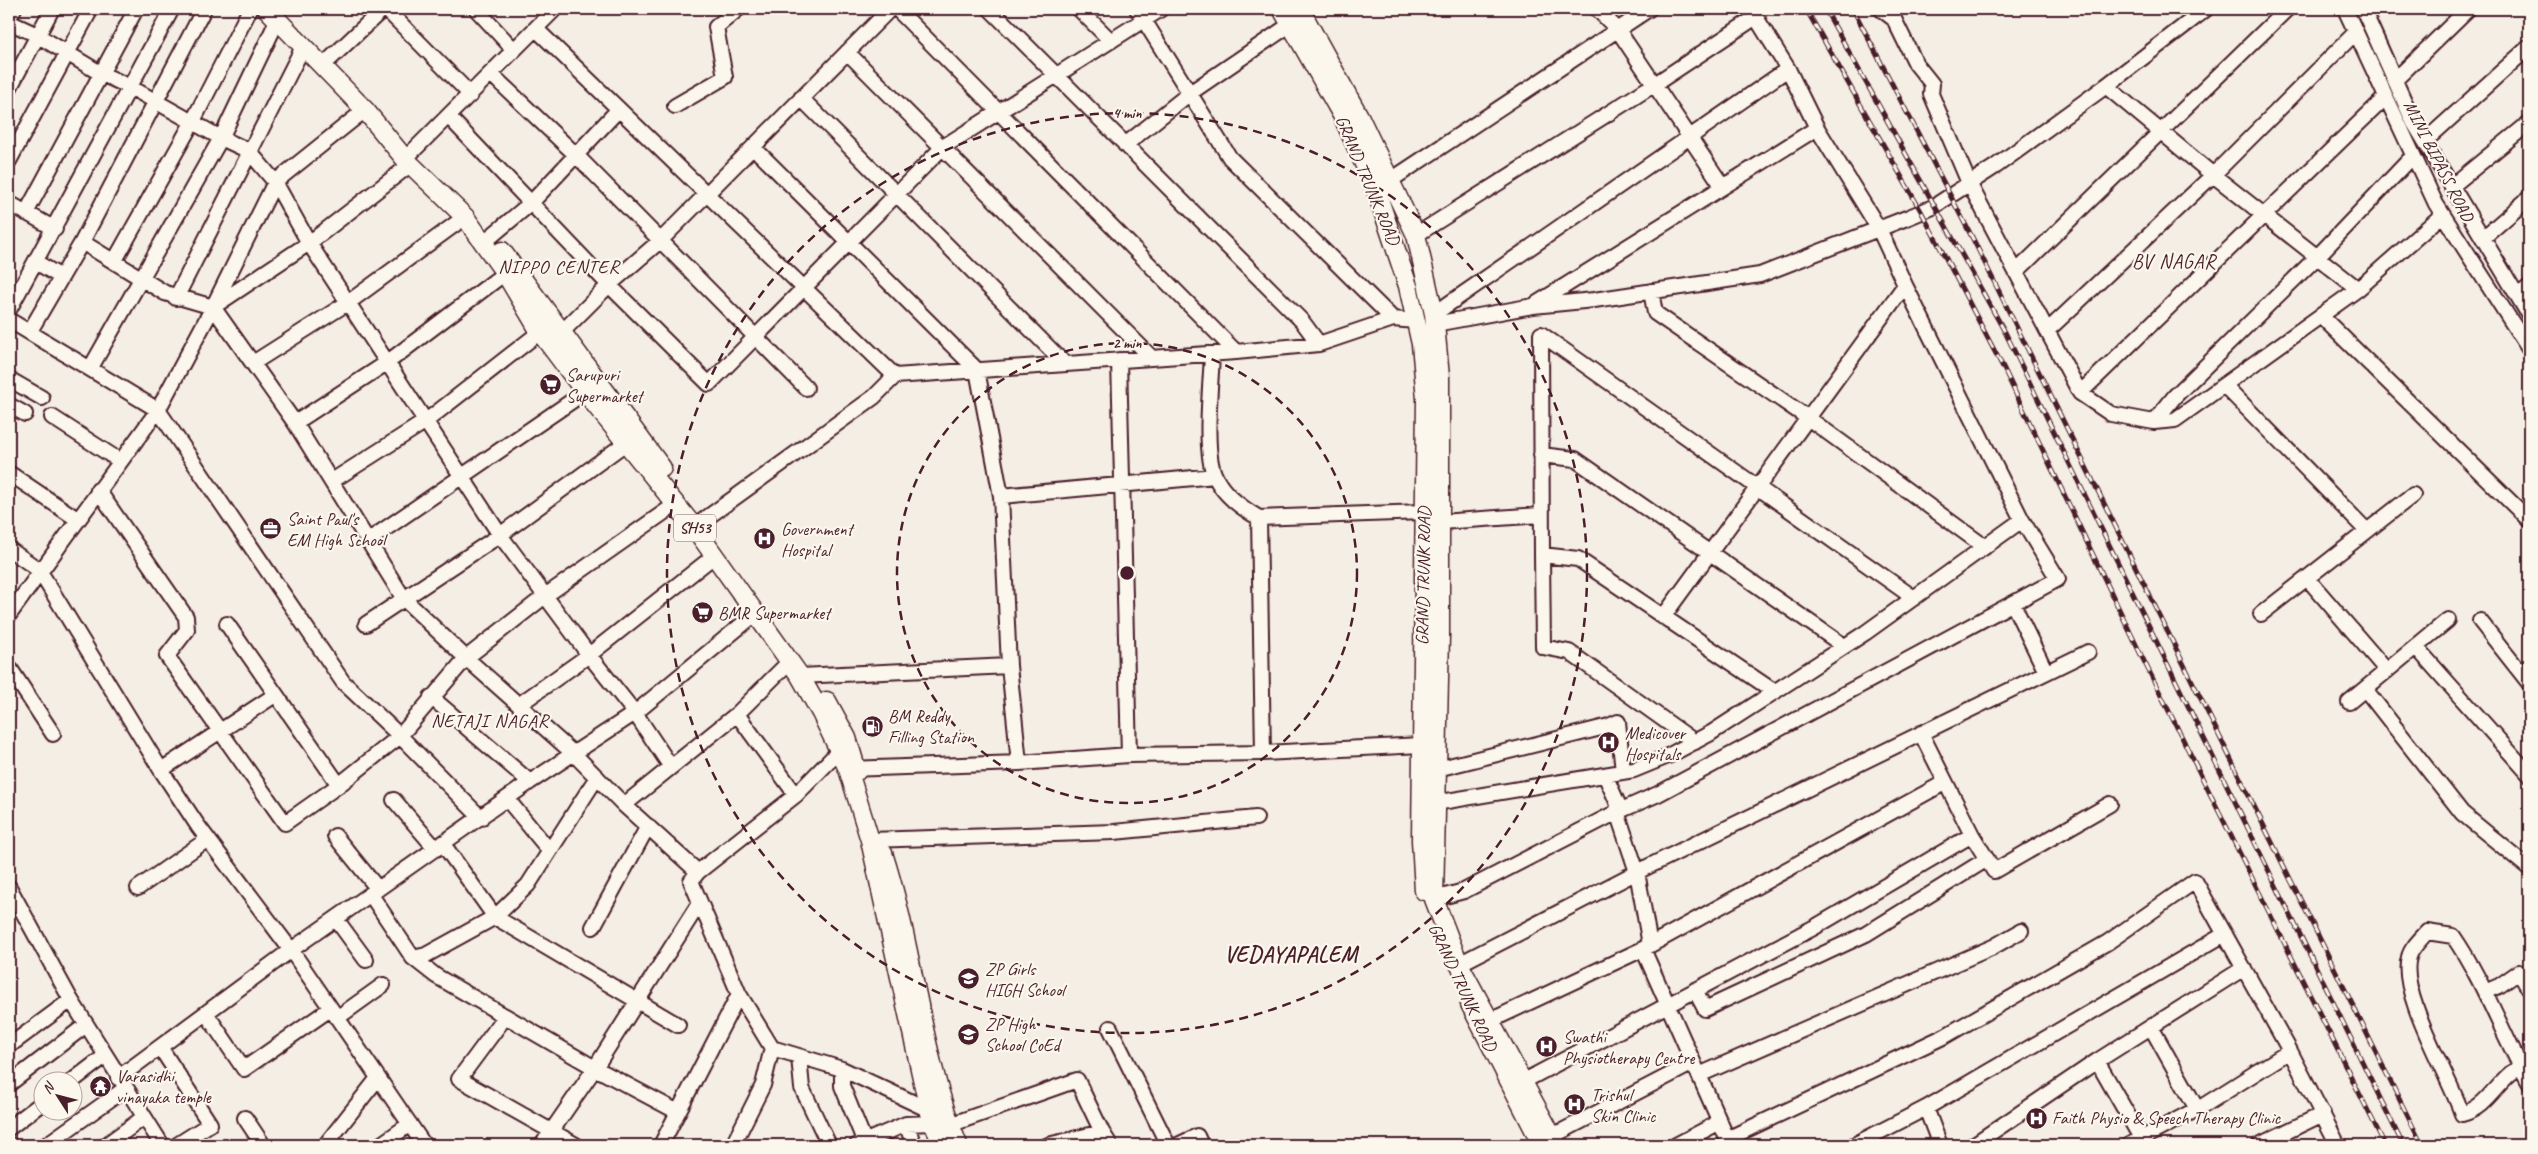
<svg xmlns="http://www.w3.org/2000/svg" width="2538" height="1154" font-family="Caveat,sans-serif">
	<rect width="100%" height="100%" fill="#f4eee4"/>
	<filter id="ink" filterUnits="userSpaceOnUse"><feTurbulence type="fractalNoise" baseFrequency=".02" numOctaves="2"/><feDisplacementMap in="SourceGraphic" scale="10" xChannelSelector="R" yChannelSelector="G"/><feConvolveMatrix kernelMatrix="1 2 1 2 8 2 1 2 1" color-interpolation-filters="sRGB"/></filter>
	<g filter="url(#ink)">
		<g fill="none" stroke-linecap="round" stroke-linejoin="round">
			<defs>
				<path id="minor" d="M386,9L471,95
					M476,9L514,50
					M897,9L1236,352
					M990,9L1302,321L1319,344
					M1079,9L1111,41
					M1137,9L1230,158L1393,319
					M1597,9L1618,30L1723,187
					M1881,9L1894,19L1916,64L1932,84L1931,94L1969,183L2080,393L2111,414L2154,422L2175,420L2358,289L2442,215
					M2345,9L2436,204L2529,349
					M2363,9L2414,123L2529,315
					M1752,11L1788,69L1817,128
					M9,17L14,9
					M9,22L37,35L100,73L130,87L221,138L249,151L275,182L309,243L500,535L589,655L635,713L671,767
					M536,29L895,376
					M847,52L1152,358
					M330,59L383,9
					M491,74L575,154L806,388
					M2395,80L2468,9
					M2106,86L2213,175L2358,289
					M9,89L52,9
					M801,98L1065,364
					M675,106L725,77L716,27L738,9
					M449,117L609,285L709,384L943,147L1161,9
					M2425,141L2529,47
					M1125,145L1190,93L1291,24
					M753,147L977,370L1001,496
					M405,159L555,9
					M9,161L91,9
					M411,164L309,243L213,307L295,423L404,599L466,658L574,754L624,805L698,872
					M1382,186L1649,9
					M2452,186L2529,123
					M9,203L55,229
					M26,213L136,9
					M1416,235L1655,84L1756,17
					M2483,238L2529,198
					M82,242L165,293L213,307L275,182L365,110
					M483,243L531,203L619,109
					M36,262L61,277
					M114,262L192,123L250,9
					M2016,272L2287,9
					M1651,291L1655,313L1808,418L1985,547
					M2518,296L2529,287
					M176,298L304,45
					M1536,304L1817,128L1879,229L1905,285
					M9,310L172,9
					M1434,314L1788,69
					M2321,316L2529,520
					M9,320L158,410L343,682L400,736L481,818
					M1435,324L1533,306L1594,300L1760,275L1909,217L1933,207L1996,166L2106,86L2206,9
					M30,331L82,242L204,9
					M2047,331L2213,175L2356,32
					M556,338L609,285L661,240L890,9
					M1212,354C1211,383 1203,452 1215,476C1223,495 1242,508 1259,518L1423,512
					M1119,360L1129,755
					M253,363L349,302L465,217
					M90,369L221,138L278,19
					M9,379L42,398
					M2224,385L2367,531
					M2080,393L2386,97
					M9,405L25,414
					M52,417L120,461
					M2154,422L2175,396L2317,257L2413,156
					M295,423L388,362L505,273
					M1541,455L1575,459L1844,646
					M9,473L77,519
					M332,481L426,421L540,332
					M98,490L186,617L187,630L167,656L285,823L339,785
					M1259,518L1263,753
					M1440,522L1541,515
					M694,527L874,397L895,376L1236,352L1319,344L1393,319L1415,321
					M369,540L585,392
					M9,549L39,570L161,770L198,826L291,950L424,1145
					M1542,555L1541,334L1914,598
					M2307,578L2387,671
					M2013,604L2046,672
					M2261,614L2413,495
					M9,615L158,410L213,307
					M2480,621L2529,683
					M227,624L339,785L400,736L466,658L545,596L676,504
					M366,624L500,535L627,442
					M2416,647L2529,774
					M1009,666L1019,763
					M9,667L53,734
					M800,676L1009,666L1001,496L1215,476
					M2365,689L2462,813L2529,868
					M431,697L530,782
					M2349,702L2448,620
					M520,704L589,655L714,556
					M737,714L796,795
					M1695,742L1569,652L1543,647L1542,555L1578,559L1775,692
					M838,752L796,795L698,872L691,881L739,994L772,1048L842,1069
					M848,769L1019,763L1129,755L1263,753L1421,745
					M1437,769L1609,726L1618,722L1623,772
					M161,770L275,695
					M1605,775L1618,804L1617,812L1637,872L1650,945
					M507,799L549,850
					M394,800L436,849
					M1435,803L1634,770L1668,756L1711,733L1865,633L2022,520
					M624,805L737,714L790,661
					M1972,835L1994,871L2110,804
					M335,836L378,889
					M870,840L1114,832L1256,818
					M443,844L495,917L678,1025
					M9,887L71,1000L162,1145
					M138,888L208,839
					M371,895L413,958L436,976L595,1068L678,1112
					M1434,899L1464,891L1617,812L1658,794L2058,579L2022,520L1905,285L1663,617
					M336,919L366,960
					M593,927L648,826
					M1643,949L1730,1145
					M413,958L426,955L495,917L528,885L597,777
					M1459,964L1637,872L2088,652
					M1695,990L1705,1009L1866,934L1987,859
					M2485,992L2499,986L2519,972L2529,989
					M206,1013L244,1069L330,1009
					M505,1017L459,1079L576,1145
					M337,1018L383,985
					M1481,1025L1643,949L1944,783
					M2151,1027L2197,1109
					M1110,1028L1168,1145
					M9,1046L71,1000
					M160,1047L210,1124L177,1145
					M799,1057L802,1088L829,1145
					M2097,1061L2145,1145
					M2529,1064C2524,1068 2516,1069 2511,1073C2494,1087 2485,1108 2462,1114C2450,1077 2398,993 2409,957C2411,948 2421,939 2427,932L2453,936C2484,981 2502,1034 2529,1082
					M1699,1075L1993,947L2021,931
					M118,1078L291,950L530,782L635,713L755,614
					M1524,1081L1815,927L1972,835L1921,733
					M71,1082L105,1056
					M9,1084L86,1025
					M1926,1108L1940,1145
					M245,1118L263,1145
					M906,1124L914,1145
					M9,1128L42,1103
					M941,1128L1077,1080L1102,1132
					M1727,1139L1945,1036L2108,942L2195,881L2290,1051L2338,1145
					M1543,1141L1693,1063
					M9,1144L10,1145
					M326,1144L378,1078
					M46,1145L126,1088
					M106,1145L143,1118
					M380,1145L410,1124
					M542,1145L595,1068L700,902
					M661,1145L739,994
					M733,1145L763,1085L772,1048
					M857,1145L906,1124L933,1123
					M866,1145L842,1086V1069L929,1110
					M1048,1145L1102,1132L1110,1145
					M1178,1145L1197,1136L1201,1145
					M1676,1145L1720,1122
					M1854,1145L1926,1108L2225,934
					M1973,1145L2097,1061L2244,968
					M2129,1145L2203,1106L2290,1051
					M2259,1145L2323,1114"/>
				<path id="major" d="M267,9L365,110L405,159L465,217L505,273L540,332L585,392L694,527L800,676L821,713L848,769L870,840L929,1110L942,1145
					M1282,9L1342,115L1376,190L1408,286L1421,344L1426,399L1421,840L1424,891
					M1300,9L1359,116L1416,235L1434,314L1440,377V635L1434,899L1459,964L1557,1145
					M502,251L662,468
					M827,701L847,738L857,771
					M883,853C914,949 920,1052 958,1145
					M1470,1004L1542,1145"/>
			</defs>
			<use href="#minor" stroke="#4a1f2b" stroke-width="18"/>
			<use href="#major" stroke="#4a1f2b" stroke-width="21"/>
			<use href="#minor" stroke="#fbf7ec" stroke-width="14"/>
			<use href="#major" stroke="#fbf7ec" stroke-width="18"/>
			<defs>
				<path id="rail" d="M1806,9L1921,211L2004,369L2142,657L2385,1145
					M1825,9L2005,332L2403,1145
					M1853,9L1973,239L2422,1145"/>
			</defs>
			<use href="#rail" stroke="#4a1f2b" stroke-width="5"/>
			<use href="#rail" stroke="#fbf7ec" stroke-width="3" stroke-dasharray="9" stroke-linecap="butt"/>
		</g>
	</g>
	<g fill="none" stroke="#4a1f2b" stroke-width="2.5" stroke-dasharray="9 6">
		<circle cx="1127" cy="573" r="230"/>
		<circle cx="1127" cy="573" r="460"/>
	</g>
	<defs>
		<symbol id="supermarket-disc" viewBox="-11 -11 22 22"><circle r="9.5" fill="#4a1f2b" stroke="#fbf7ec"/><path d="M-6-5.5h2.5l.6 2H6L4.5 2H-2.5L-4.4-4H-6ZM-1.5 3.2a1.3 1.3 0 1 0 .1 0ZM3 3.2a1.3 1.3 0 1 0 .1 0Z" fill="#fff"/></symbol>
		<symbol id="office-disc" viewBox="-11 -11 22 22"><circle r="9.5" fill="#4a1f2b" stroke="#fbf7ec"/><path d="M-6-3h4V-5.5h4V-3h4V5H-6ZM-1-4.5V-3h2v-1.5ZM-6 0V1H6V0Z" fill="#fff"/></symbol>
		<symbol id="hospital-disc" viewBox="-11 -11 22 22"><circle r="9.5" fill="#4a1f2b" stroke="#fbf7ec"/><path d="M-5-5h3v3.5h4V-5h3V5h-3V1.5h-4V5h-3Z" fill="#fff"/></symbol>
		<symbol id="fuel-disc" viewBox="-11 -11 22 22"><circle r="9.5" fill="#4a1f2b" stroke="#fbf7ec"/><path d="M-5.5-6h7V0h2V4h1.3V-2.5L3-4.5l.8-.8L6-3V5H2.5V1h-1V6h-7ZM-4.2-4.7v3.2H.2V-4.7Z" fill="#fff"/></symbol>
		<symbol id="school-disc" viewBox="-11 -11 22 22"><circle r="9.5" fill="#4a1f2b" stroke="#fbf7ec"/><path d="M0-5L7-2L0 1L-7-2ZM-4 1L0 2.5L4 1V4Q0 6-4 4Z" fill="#fff"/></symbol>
		<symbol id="temple-disc" viewBox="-11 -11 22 22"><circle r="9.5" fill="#4a1f2b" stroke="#fbf7ec"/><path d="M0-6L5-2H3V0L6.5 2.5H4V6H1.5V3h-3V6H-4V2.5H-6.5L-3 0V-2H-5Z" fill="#fff"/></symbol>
	</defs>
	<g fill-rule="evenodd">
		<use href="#supermarket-disc" x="538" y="372" width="25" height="25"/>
		<use href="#office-disc" x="258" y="516" width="25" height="25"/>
		<use href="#hospital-disc" x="752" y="526" width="25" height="25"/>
		<use href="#supermarket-disc" x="690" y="600" width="25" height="25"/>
		<use href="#fuel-disc" x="860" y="714" width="25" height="25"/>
		<use href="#hospital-disc" x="1596" y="730" width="25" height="25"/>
		<use href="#school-disc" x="956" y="966" width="25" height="25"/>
		<use href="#school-disc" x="956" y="1022" width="25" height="25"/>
		<use href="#hospital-disc" x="1534" y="1034" width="25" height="25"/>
		<use href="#temple-disc" x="88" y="1074" width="25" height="25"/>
		<use href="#hospital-disc" x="1562" y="1092" width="25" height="25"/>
		<use href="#hospital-disc" x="2024" y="1106" width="25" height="25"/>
	</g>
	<g text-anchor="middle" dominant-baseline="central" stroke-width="4.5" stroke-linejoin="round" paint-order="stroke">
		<rect fill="#fbf7ec" stroke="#7f6065" stroke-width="1" x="674" y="514.5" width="42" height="27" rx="4"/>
		<g font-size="16" font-weight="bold" fill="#4a1f2b">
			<text x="695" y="528">SH53</text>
		</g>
		<g font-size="18" fill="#4a1f2b" stroke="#fbf7ec">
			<text transform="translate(2439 161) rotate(63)">MINI BIPASS ROAD</text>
			<text transform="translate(1368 180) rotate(67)">GRAND TRUNK ROAD</text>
			<text transform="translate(1423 576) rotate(-89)">GRAND TRUNK ROAD</text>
			<text transform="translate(1463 987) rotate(65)">GRAND TRUNK ROAD</text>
		</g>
		<g font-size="18" fill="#4a1f2b" stroke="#fbf7ec" text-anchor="start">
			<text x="566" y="375">Sarupuri<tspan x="566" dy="21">Supermarket</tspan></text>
			<text x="287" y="519">Saint Paul's<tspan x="287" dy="21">EM High School</tspan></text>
			<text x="781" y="529">Government<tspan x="781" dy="21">Hospital</tspan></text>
			<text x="718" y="613">BMR Supermarket</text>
			<text x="888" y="716">BM Reddy<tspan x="888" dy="21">Filling Station</tspan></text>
			<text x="1625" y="733">Medicover<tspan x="1625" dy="21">Hospitals</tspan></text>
			<text x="985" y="969">ZP Girls<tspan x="985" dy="21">HIGH School</tspan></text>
			<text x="985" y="1024">ZP High<tspan x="985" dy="21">School CoEd</tspan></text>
			<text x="1563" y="1037">Swathi<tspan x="1563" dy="21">Physiotherapy Centre</tspan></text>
			<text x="116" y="1076">Varasidhi<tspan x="116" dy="21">vinayaka temple</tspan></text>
			<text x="1591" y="1095">Trishul<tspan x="1591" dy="21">Skin Clinic</tspan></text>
			<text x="2052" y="1118">Faith Physio &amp; Speech Therapy Clinic</text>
		</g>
		<g font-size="19" letter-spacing="1" fill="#4a1f2b" stroke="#fbf7ec">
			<text x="559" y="267">NIPPO CENTER</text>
			<text x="490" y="721">NETAJI NAGAR</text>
		</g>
		<g font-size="20" letter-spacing="1" fill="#4a1f2b" stroke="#fbf7ec">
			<text x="2174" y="261">BV NAGAR</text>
		</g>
		<g font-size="22" font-weight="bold" letter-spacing="1" fill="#4a1f2b" stroke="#fbf7ec">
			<text x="1291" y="955">VEDAYAPALEM</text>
		</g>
	</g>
	<circle cx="1127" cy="573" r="8" fill="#4a1f2b" stroke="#fbf7ec" stroke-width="2.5"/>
	<g font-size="15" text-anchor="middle" font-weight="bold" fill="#4a1f2b" stroke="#fbf7ec" stroke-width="4.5" stroke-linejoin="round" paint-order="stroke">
		<text x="1127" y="118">4 min</text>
		<text x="1127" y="348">2 min</text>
	</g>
	<rect width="2538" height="1154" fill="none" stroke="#fbf7ec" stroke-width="30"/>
	<rect x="15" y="15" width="2508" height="1124" fill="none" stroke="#4a1f2b" stroke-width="2" filter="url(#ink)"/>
	<g transform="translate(58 1096) rotate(306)"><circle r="24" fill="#fbf7ec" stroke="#b4a19f"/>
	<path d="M0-4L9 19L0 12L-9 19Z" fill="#4a1f2b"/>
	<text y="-8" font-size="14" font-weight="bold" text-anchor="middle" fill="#4a1f2b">N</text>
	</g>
</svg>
